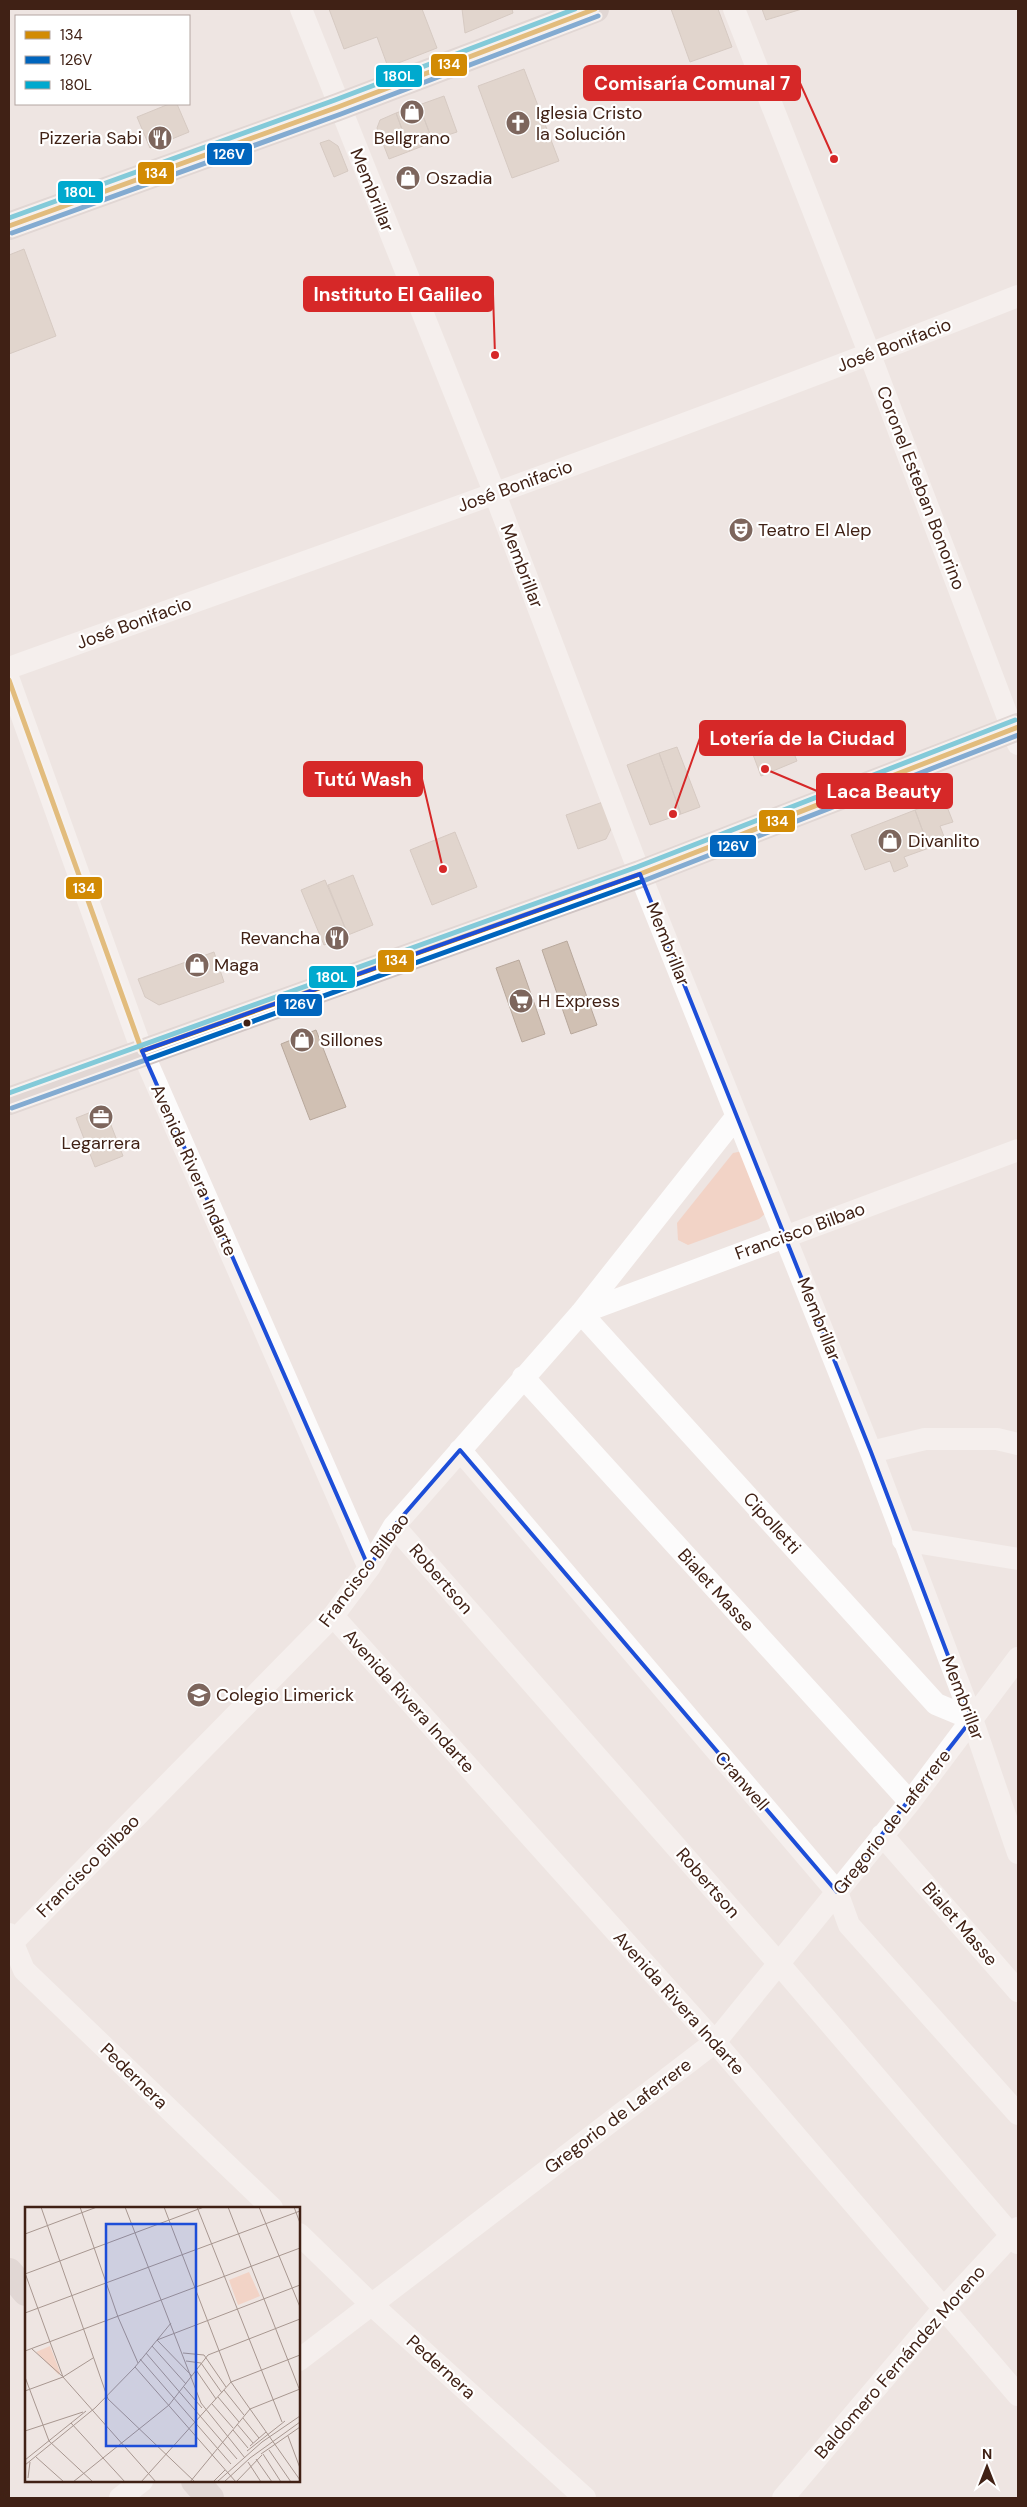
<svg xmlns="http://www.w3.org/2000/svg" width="1027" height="2507" font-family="'DM Sans',sans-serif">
	<rect width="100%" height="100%" fill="#eee5e2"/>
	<path fill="#f2d3c6" d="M743,1151L766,1213L759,1219L688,1245L678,1240L677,1223L733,1153Z"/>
	<path fill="#d0c0b3" stroke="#b8a89c" d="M329,9H422L437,48L388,67L377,37L344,49Z
		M462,9H512L513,13L465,33Z
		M671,9H718L732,47L690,62Z
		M762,9H802L766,20Z
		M524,69L559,161L512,178L478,86Z
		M444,96L457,132L432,140L419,105Z
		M169,104H177L189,132L150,148L137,117Z
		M419,105L433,142L410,151L396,113Z
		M396,113L410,151L389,159L377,128L380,120Z
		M329,140L338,146L348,171L334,177L320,143Z
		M24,249L56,336L9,354V255Z
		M788,738L797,761L761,776L752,752Z
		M677,747L700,807L681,814L659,753Z
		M659,753L681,814L650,825L627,765Z
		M944,799L953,822L940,826L946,842L929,848L915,810Z
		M603,802L612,827L606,839L578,849L566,815Z
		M915,810L929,848L904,857L908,866L894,872L890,861L865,870L851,835Z
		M455,832L477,887L432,905L410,850Z
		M353,875L373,925L348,935L328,885Z
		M325,880L348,935L324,945L301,890Z
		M567,941L597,1025L571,1034L542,950Z
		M214,952L224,982L159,1005L145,997L138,979Z
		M519,960L545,1034L522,1042L496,968Z
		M316,1030L346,1107L310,1120L281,1044Z
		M104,1107L123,1156L95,1167L76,1118Z"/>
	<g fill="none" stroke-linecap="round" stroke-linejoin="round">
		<path stroke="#fcfbfb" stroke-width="22" d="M301,9L495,494L640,874L871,1452L972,1719L1018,1853
			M734,9L870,355L1018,744
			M9,668C346,547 685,428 1018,296
			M9,680L142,1051L369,1568
			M523,1377L910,1802
			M460,1450L837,1892L849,1925L1018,2114
			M871,1452L925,1439H997L1018,1444
			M394,1526L780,1965L1018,2243
			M903,1540L1018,1559
			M333,1616L715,2042L1018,2395
			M972,1719L936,1704L581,1313L1018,1150
			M882,1835L1018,1991
			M9,1934L24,1970L272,2208
			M9,1946L333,1616L369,1568L394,1526L581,1313L736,1117
			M299,2234L371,2304L585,2498
			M299,2360L715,2042L910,1802L1018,1658
			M120,2498L142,2481
			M783,2498L943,2309L1018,2228"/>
		<path stroke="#d0c5c4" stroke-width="28" d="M9,226L338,107L595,9
			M9,1101L640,874L1018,727
			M9,2272L26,2292
			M195,2481L210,2498"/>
		<defs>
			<path id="bus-1" d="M9,226L338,107L595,9
				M9,680L142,1051L640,874L1018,727"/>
			<path id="bus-2" d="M12,233L341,114L598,16
				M12,1108L643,881L1018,735"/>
			<path id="bus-3" d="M9,218L335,100L575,9
				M9,1093L637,867L1015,720"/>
		</defs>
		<use href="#bus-1" stroke="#fff" stroke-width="9"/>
		<use href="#bus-2" stroke="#fff" stroke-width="9"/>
		<use href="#bus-3" stroke="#fff" stroke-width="9"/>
		<use href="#bus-1" stroke="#d28b04" stroke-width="5"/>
		<use href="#bus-2" stroke="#0065bd" stroke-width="5"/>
		<use href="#bus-3" stroke="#00a9ce" stroke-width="5"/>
	</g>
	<path d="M0 0H1027V2507H0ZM640,874L871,1452L972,1719L837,1892L460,1450L394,1526L369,1568L142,1051Z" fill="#eee5e2" fill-opacity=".55" fill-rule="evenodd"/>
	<path fill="none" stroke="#1d4ed8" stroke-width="4" stroke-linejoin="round" d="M640,874L871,1452L972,1719L837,1892L460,1450L394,1526L369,1568L142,1051Z"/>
	<defs>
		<symbol id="shop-disc" viewBox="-11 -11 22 22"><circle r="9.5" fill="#7d665d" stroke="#fff"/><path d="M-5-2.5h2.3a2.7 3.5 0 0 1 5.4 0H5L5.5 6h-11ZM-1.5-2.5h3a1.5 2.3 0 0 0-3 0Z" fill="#fff"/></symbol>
		<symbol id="church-disc" viewBox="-11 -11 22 22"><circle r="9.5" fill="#7d665d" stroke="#fff"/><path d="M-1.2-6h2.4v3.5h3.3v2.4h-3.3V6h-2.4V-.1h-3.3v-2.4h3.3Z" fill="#fff"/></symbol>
		<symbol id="restaurant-disc" viewBox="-11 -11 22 22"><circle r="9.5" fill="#7d665d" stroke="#fff"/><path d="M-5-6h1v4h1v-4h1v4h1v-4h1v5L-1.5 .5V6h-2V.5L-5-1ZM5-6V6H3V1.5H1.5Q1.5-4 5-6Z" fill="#fff"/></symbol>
		<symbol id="theatre-disc" viewBox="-11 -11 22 22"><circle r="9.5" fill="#7d665d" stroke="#fff"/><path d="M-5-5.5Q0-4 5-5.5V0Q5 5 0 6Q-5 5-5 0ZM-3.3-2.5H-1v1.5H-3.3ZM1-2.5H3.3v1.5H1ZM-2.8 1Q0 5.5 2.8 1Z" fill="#fff"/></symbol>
		<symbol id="supermarket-disc" viewBox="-11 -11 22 22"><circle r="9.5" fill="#7d665d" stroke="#fff"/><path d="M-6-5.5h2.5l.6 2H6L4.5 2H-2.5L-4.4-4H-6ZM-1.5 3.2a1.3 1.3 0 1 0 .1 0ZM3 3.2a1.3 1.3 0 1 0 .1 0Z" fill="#fff"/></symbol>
		<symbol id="office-disc" viewBox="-11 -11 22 22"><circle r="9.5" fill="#7d665d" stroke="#fff"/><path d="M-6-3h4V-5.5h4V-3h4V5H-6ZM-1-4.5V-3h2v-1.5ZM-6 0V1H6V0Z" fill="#fff"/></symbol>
		<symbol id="school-disc" viewBox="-11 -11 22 22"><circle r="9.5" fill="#7d665d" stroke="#fff"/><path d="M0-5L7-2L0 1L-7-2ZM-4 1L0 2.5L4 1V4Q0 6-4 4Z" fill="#fff"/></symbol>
	</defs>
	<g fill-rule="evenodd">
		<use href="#shop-disc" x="398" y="98" width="28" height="28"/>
		<use href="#church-disc" x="504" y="109" width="28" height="28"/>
		<use href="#restaurant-disc" x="146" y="124" width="28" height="28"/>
		<use href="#shop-disc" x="394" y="164" width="28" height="28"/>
		<use href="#theatre-disc" x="727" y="516" width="28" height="28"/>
		<use href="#shop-disc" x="876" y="827" width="28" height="28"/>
		<use href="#restaurant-disc" x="323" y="924" width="28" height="28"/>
		<use href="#shop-disc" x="183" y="951" width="28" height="28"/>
		<use href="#supermarket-disc" x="507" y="987" width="28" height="28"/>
		<use href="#shop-disc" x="288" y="1026" width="28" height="28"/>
		<use href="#office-disc" x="87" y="1103" width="28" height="28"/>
		<use href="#school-disc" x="185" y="1681" width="28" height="28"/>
	</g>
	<circle fill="#402115" stroke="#fff" stroke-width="2" cx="247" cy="1023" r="4.5"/>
	<g text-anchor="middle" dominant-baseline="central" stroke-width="4.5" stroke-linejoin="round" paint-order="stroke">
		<g font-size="18" fill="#402115" stroke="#fff" text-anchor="start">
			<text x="536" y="113">Iglesia Cristo<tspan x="536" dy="21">la Solución</tspan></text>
			<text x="142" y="138" text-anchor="end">Pizzeria Sabi</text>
			<text x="412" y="138" text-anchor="middle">Bellgrano</text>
			<text x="426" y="178">Oszadia</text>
			<text x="758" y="530">Teatro El Alep</text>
			<text x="908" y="841">Divanlito</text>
			<text x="320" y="938" text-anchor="end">Revancha</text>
			<text x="214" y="965">Maga</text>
			<text x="538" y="1001">H Express</text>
			<text x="320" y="1040">Sillones</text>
			<text x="101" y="1143" text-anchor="middle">Legarrera</text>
			<text x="216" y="1695">Colegio Limerick</text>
		</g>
		<g font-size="18" fill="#402115" stroke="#fff">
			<text transform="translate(372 190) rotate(68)">Membrillar</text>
			<text transform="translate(894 345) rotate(-21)">José Bonifacio</text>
			<text transform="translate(515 486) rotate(-20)">José Bonifacio</text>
			<text transform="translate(921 488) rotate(69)">Coronel Esteban Bonorino</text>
			<text transform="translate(522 566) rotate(69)">Membrillar</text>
			<text transform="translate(134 623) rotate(-20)">José Bonifacio</text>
			<text transform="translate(668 944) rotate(68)">Membrillar</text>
			<text transform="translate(194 1170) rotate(66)">Avenida Rivera Indarte</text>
			<text transform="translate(800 1231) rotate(-20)">Francisco Bilbao</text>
			<text transform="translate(819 1319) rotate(68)">Membrillar</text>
			<text transform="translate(772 1523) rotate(48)">Cipolletti</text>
			<text transform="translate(364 1570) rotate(-53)">Francisco Bilbao</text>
			<text transform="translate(441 1579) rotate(49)">Robertson</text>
			<text transform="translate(716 1590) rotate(48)">Bialet Masse</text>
			<text transform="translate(963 1698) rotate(69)">Membrillar</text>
			<text transform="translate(409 1701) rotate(48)">Avenida Rivera Indarte</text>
			<text transform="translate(742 1781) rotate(49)">Cranwell</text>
			<text transform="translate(892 1822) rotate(-52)">Gregorio de Laferrere</text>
			<text transform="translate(88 1866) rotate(-45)">Francisco Bilbao</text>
			<text transform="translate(708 1883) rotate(49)">Robertson</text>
			<text transform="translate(960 1924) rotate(49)">Bialet Masse</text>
			<text transform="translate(679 2003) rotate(48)">Avenida Rivera Indarte</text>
			<text transform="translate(134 2076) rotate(44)">Pedernera</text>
			<text transform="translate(618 2116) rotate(-37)">Gregorio de Laferrere</text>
			<text transform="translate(900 2362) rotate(-49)">Baldomero Fernández Moreno</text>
			<text transform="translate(441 2367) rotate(42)">Pedernera</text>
		</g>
	</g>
	<g transform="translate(25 2207)">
		<rect width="275" height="275" fill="#eee5e2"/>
		<path d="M224,65L235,89L213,98L204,73ZM25,139L35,165L34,168L11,145Z" fill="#f2d3c6"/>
		<path fill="none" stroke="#a89790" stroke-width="1" d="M16,0L83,192L170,275M55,0L93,110L113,156M100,0L176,196L220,251M139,0L206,175L275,273M172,0L257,215M203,0L275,184M234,0L275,100M269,0L275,16M0,27L72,0M0,66L25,135M0,67L179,0M0,106L275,4M25,135L38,170L131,275M127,139L161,177M7,142L37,169M0,144L275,41M121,146L212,252M158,146L179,148L201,180M115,152L206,257M161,154L176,156L197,186M110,160L211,275M171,163L191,192M167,169L132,133L275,78M0,170L24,234L68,275M159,180L177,201M199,183L219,208M0,184L38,170L68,151M193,190L214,215M187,197L208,221M218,211L234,231M46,216L100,275M212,217L228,236M208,223L223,241M0,224L58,205M263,229L275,261M225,239L241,225M244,243L266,275M222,244L260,214M236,247L275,220M238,247L256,275M11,250L39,275M231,252L247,275M0,253L61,204M223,255L236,275M0,258L70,201L110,160L146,116M3,271L5,255M48,275L144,198L183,148L275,112M116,275L206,175L275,148M165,275L225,202L275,182M188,275L200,263M192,275L237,235L275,209M199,275L225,251L275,215M211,275L237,248"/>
		<path fill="#1d4ed8" fill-opacity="0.15" stroke="#1d4ed8" stroke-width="2.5" d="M81,17H171V239H81Z"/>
		<rect width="275" height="275" fill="none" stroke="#402115" stroke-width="2.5"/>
	</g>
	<path fill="none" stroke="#d62828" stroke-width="2" d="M834 159L800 83M495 355L493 294M673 814L700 738M443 869L422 779M765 769L817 791"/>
	<g fill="#d62828" stroke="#fff" stroke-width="2">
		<circle cx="834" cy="159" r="5"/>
		<circle cx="495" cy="355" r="5"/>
		<circle cx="673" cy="814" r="5"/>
		<circle cx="443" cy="869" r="5"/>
		<circle cx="765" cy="769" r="5"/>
	</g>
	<g fill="#d62828" stroke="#d62828" stroke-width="2">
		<rect x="584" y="66" width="216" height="34" rx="5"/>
		<rect x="304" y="277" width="189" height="34" rx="5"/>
		<rect x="700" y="721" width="205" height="34" rx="5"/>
		<rect x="304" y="762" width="118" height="34" rx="5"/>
		<rect x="817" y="774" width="135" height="34" rx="5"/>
	</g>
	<g font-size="19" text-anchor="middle" font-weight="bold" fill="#fff">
		<text x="692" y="90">Comisaría Comunal 7</text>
		<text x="398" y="301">Instituto El Galileo</text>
		<text x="802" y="745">Lotería de la Ciudad</text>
		<text x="363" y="786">Tutú Wash</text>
		<text x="884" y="798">Laca Beauty</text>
	</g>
	<g stroke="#fff" stroke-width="2">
		<rect x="430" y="53" width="38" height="24" rx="5" fill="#d28b04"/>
		<rect x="375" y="64" width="48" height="24" rx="5" fill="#00a9ce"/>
		<rect x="206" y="142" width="47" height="24" rx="5" fill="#0065bd"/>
		<rect x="137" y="161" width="38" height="24" rx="5" fill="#d28b04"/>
		<rect x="57" y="180" width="47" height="24" rx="5" fill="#00a9ce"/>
		<rect x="758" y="809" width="38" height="24" rx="5" fill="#d28b04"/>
		<rect x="709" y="834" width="48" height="24" rx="5" fill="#0065bd"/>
		<rect x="65" y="876" width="38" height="24" rx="5" fill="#d28b04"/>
		<rect x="377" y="949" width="38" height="24" rx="5" fill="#d28b04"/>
		<rect x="308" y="965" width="48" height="24" rx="5" fill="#00a9ce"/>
		<rect x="276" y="993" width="47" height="24" rx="5" fill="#0065bd"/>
	</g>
	<g font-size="14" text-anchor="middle" font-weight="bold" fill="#fff">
		<text x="449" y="69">134</text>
		<text x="399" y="81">180L</text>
		<text x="229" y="159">126V</text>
		<text x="156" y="178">134</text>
		<text x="80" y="197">180L</text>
		<text x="777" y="826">134</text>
		<text x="733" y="851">126V</text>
		<text x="84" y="893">134</text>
		<text x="396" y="965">134</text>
		<text x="332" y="982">180L</text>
		<text x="300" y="1009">126V</text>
	</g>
	<rect width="1027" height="2507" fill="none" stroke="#402115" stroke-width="20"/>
	<rect x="15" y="15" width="175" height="90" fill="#ffffff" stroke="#b3a6a1"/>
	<rect x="25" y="31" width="25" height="8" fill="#d28b04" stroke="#b3a6a1"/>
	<text x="60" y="40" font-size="15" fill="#402115">134</text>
	<rect x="25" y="56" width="25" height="8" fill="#0065bd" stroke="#b3a6a1"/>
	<text x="60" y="65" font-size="15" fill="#402115">126V</text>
	<rect x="25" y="81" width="25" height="8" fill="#00a9ce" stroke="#b3a6a1"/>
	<text x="60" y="90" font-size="15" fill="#402115">180L</text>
	<g transform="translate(987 2467)" stroke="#ffffff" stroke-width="4" paint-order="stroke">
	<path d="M0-4L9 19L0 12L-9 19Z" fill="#402115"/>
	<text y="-8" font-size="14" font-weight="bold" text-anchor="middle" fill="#402115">N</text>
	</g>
</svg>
